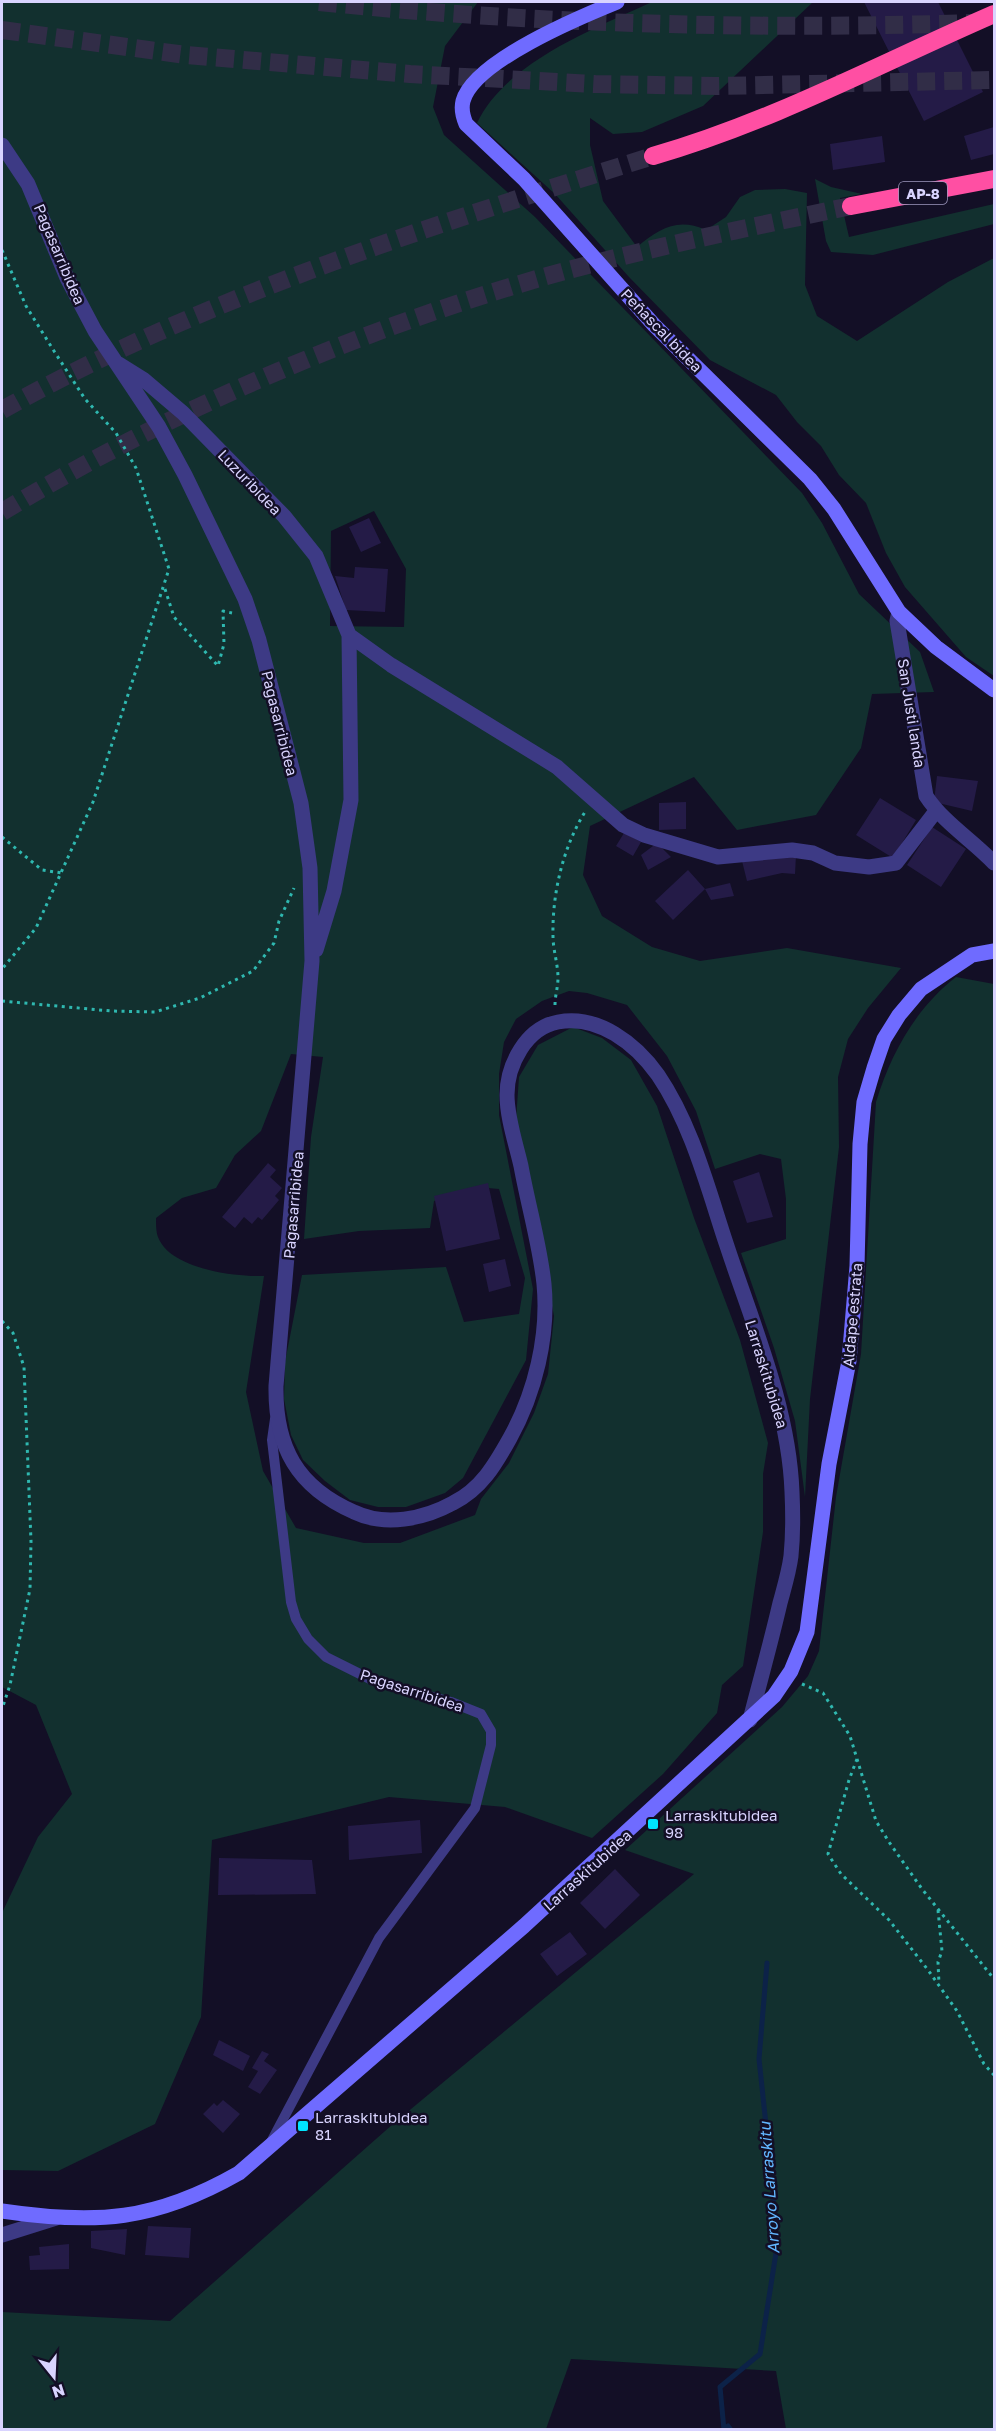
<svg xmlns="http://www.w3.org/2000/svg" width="996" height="2431" font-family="'Golos Text',sans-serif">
	<rect width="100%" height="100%" fill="#130f26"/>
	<path fill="#12302f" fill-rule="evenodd" d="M2,2H478L445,46L433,107L444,135L535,217L802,493L822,523L859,594L920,652L934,692L872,694L861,748L816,815L737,830L694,777L590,826L583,875L602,916L652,947L700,961L787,948L901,968L868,1008L848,1039L838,1077L839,1147L810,1399L805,1497L795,1421L774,1348L741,1253L786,1239V1199L781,1159L760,1154L715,1169L696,1111L667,1056L627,1005L587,993L569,991L542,1001L516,1019L504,1042L499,1074V1115L533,1289L526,1360L463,1478L445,1493L406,1507H378L350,1500L325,1481L303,1460L291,1435L284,1399L285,1362L302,1275L446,1267L464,1322L519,1314L525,1278L499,1189L477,1187L434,1201L430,1228L359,1231L304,1239L311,1137L323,1057L291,1054L261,1131L235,1155L216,1188L182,1198L156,1218C156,1224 156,1232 158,1237C170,1269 235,1277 264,1276L246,1392L263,1471L296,1528L364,1543H400L475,1515L481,1499L509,1463L534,1413L548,1374L554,1316L516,1120L519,1077L538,1045L573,1027L602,1038L631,1060L657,1106L694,1218L740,1340L768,1443L763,1474V1532L743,1666L722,1685L717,1713L663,1774L592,1838L505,1807L389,1797L212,1840L201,2017L155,2124L58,2171L2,2170V1913L38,1837L72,1794L36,1705L2,1687ZM374,511L406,569L404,627L330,626L331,531Z
		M652,2H813L703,106L642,132L613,134L590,118V145L603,201L637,247C659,229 677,217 706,230L726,217L740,197L755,190L785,189L807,193L805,285L817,316L857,341L948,282L994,258V676L966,657L905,587L886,553L866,503L839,475L821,446L797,422L776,395L710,360L629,277L555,194L477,123C506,62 594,29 652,2Z
		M815,179L831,187L862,194L840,198L849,237L994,204V224L873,255L831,252L826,241Z
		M956,977L994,984V2429H786L776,2371L571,2359L546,2429H2V2312L170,2321L393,2124L694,1874L625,1850L782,1707L808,1676L819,1651L836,1497L861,1354L876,1102C891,1053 916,1008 956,977Z"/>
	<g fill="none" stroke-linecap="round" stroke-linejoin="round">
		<path stroke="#0c2248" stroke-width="5" d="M728,2426L731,2430
			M724,2430L720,2387L760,2354L776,2253L773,2191L759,2059L767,1963"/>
	</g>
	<path fill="#241b47" d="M864,2H938L983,92L924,121Z
		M994,127V154L971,160L964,136Z
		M882,136L885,162L833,170L830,144Z
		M369,518L381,543L361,552L349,527Z
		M355,567L388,569L385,612L346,610L335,576L354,578Z
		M937,776L978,781L972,811L934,802Z
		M880,798L916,820L893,858L856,835Z
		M686,802V829L659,830V803Z
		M932,827L966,849L941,887L907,865Z
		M624,833L641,842L633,856L616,846Z
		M657,843L671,857L648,870L641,855Z
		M796,855L795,874L782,873L747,881L742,861Z
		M688,870L705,889L673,920L655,901Z
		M730,883L734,896L711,900L705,889Z
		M268,1163L276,1170L270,1177L282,1188L275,1196L279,1200L262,1220L258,1217L252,1224L244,1217L235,1228L222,1217Z
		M759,1172L773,1217L747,1223L733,1181Z
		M488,1183L500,1239L446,1251L434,1196Z
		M505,1259L511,1286L489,1292L483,1264Z
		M420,1820L422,1853L349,1860L348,1826Z
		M219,1858L312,1860L316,1894L218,1895Z
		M615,1869L640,1895L605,1929L580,1903Z
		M570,1932L587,1954L557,1976L540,1954Z
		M219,2040L250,2056L243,2071L213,2055Z
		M262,2051L269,2054L264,2061L277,2070L260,2094L248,2087L258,2071L252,2068Z
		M223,2100L240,2114L223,2133L203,2114L214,2103L217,2106Z
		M148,2226L191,2228L189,2258L145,2255Z
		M127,2229L125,2255L91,2248V2231Z
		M69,2244V2269L30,2270L29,2256L40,2255L39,2247Z"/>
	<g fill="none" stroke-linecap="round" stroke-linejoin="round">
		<path stroke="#312d47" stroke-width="18" stroke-dasharray="18 9" stroke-linecap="butt" d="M319,2C536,24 753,30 972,23
			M2,30L186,55L410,74L595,84L718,86L994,80
			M2,410C206,296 430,226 653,156
			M2,512C170,411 351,333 540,278C642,249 747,228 851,206"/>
		<path stroke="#2fb8b0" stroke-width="3" stroke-dasharray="3 4.5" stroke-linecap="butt" d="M2,250L26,306L54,351L85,399L116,433L136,468L169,569L93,802L36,928L2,969
			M165,589L174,617L218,666L224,644L223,611L232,613
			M2,837L42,870L62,873
			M2,1001L111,1011L155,1012L200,998L253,971L274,943L279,921L294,888
			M555,1005C555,996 558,987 558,978C558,964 553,950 553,936C552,894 563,847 585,812
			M2,1321L13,1333L24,1367L31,1541L30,1589L10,1685L2,1709
			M802,1684L823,1693L850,1736L876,1821L889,1842L922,1889L994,1979
			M857,1759L849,1780L828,1854L841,1874L889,1920L928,1970L957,2011L984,2064L994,2075
			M938,1910L942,1951L938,1962L939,1984"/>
		<path stroke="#3d3a85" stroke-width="10" d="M271,2142L379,1938L475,1808L491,1745V1731L481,1714L451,1702L374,1681L326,1657L308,1639L296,1619L291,1602L272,1440L275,1419"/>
		<path stroke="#3d3a85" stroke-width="15" d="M2,145L28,184L67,278L95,331L159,427L185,475L245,599L259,640L301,803L310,868L312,961L276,1386C275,1447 297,1487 354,1512C385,1527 424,1519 453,1503C481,1489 495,1465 510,1438C535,1393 549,1336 544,1284C540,1245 528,1205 521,1166C516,1144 507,1118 507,1095C507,1065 526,1028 558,1022C598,1014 636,1044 658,1075C692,1125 708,1189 727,1246C753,1325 789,1408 792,1492C793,1513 793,1536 791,1556C789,1572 784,1588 780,1603C771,1642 760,1681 750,1720
			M119,364L143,379L183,413L284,516L316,556L349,635L351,800L334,891L316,950
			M899,612L897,621L926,796C943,822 972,840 994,863
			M349,635L391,665L557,767L623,825L644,835L718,857L792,850L813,853L835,863L869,867L896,863L936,811
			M2,2235L56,2218"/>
		<path stroke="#6f6bff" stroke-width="15" d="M617,2C580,17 474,61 463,101C461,109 463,117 466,124L524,179L654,325L810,479L834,509L899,612L936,647L994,690
			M2,2211C96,2225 155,2221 239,2173L524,1926L774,1696L791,1671L807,1632L829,1464L849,1361L857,1266L860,1144L864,1102L874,1068L884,1039L899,1015L921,989L972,955L994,951"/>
		<path stroke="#ff4fa3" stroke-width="18" d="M653,156C772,122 881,63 994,14
			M851,206L994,179"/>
	</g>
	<g fill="#00e5ff" stroke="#130f26" stroke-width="2">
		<rect x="647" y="1818" width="12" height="12" rx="3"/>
		<rect x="297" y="2120" width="12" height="12" rx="3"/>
	</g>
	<g text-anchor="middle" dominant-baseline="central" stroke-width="5" stroke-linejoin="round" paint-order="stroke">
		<rect fill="#130f26" stroke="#9e99be" stroke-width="1.5" x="899" y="182" width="48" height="22" rx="4.5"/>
		<g font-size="14" font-weight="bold" fill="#d9d4ff">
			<text x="923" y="193">AP-8</text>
		</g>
		<g font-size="15" fill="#d9d4ff" stroke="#130f26">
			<text transform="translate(60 254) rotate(67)">Pagasarribidea</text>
			<text transform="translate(662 330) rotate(46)">Peñascal bidea</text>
			<text transform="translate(250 482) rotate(46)">Luzuribidea</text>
			<text transform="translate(912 713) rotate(81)">San Justi landa</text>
			<text transform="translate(280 723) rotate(76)">Pagasarribidea</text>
			<text transform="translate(293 1205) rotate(-85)">Pagasarribidea</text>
			<text transform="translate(852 1315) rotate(-85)">Aldape estrata</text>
			<text transform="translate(767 1374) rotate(73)">Larraskitubidea</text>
			<text transform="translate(412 1690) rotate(18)">Pagasarribidea</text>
			<text transform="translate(587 1870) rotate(-42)">Larraskitubidea</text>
		</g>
		<g font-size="15" fill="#d9d4ff" stroke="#130f26" text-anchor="start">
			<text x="665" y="1815">Larraskitubidea<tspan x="665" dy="17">98</tspan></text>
			<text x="315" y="2117">Larraskitubidea<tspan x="315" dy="17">81</tspan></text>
		</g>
		<g font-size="16" font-style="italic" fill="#62b6ff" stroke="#130f26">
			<text transform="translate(769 2188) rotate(-94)">Arroyo Larraskitu</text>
		</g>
	</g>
	<rect width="996" height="2431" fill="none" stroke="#d9d4ff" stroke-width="6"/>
	<g transform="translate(54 2377) rotate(162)" stroke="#130f26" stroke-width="4.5" paint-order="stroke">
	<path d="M0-4.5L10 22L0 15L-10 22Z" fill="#d9d4ff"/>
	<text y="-9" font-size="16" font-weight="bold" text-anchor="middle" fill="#d9d4ff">N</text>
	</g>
</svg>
